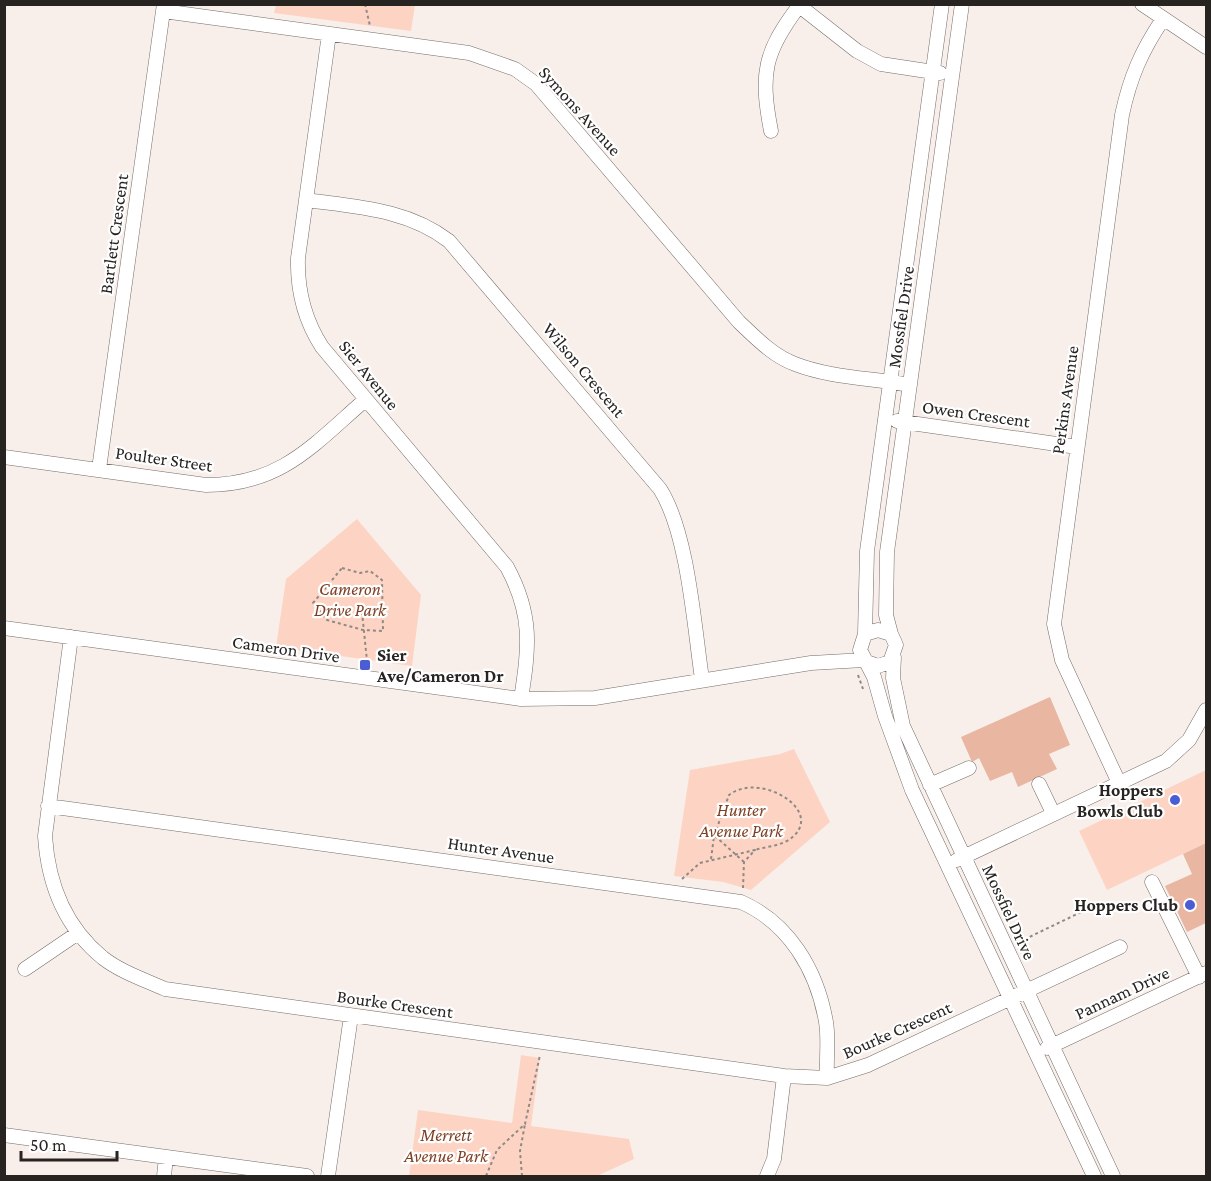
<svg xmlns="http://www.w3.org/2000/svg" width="1211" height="1181" font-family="'Crimson Pro',serif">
	<rect width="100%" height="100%" fill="#f8efeb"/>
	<path fill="#fdd4c3" d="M276,5V4L415,5L411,31L274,13Z
		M357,519L421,595L412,666L276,647L286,579Z
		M794,749L830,822L751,890L723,882L674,876L690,770L780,754Z
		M1206,770V843L1107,890L1079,831Z
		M521,1055L540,1058L531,1126L629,1139L634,1159L597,1176H409L418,1110L512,1123Z"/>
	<path fill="#e9b6a1" d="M1050,697L1070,745L1049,754L1057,769L1018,787L1012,772L990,781L979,758L972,762L961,737Z
		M1206,843V923L1187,932L1165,886L1192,874L1183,854Z"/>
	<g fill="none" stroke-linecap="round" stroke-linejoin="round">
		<defs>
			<path id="minor" d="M797,4L857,51L881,64L940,73
				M1142,4L1206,47
				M163,11L469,53L515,69L536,84L739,322C756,338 773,356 795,364C831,378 872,378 910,385
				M329,34L298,258C297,291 304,319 322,347L507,567C533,615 529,647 521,699
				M771,131C760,74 764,52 799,6
				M306,200C357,207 407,209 449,241L660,489C688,533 694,625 702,679
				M897,421L1077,447
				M4,457L206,485C281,485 313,445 365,400
				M99,469L164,4
				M4,628L521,699L595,698L811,663L864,660
				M865,634L867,551L942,4
				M891,634L886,615L887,552L962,4
				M71,637L45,836C48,883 65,927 103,958C121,972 145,980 165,989L784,1076L827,1078L868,1065L1120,947
				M894,657L893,678L903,726L1113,1176
				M867,662L878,666L890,662L896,645L891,634L878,630L865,634L860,650L874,677L885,716L912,790L1094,1176
				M1119,783L1062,660L1054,624L1122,115C1130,77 1142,50 1163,19
				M1039,784L1053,813
				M930,785L969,768
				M48,806L741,902C789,923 817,970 826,1022C829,1039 826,1060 827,1078
				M957,860L1166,761L1189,740L1206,710
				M1152,882L1199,977
				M25,969L78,933
				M1047,1048L1206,973
				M4,1135L307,1176
				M164,1176L166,1157
				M328,1176L351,1016
				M767,1176L774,1159L784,1076"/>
		</defs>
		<use href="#minor" stroke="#746c69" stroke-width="15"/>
		<path stroke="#8f8986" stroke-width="2" stroke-dasharray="3 3" stroke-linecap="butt" d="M365,4L370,26
			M342,568L360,573L370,571L382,580L383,631L363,630L327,620L313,603Z
			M362,612L367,661
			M858,675L863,689
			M715,836L744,862
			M711,859L714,836L729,795C761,770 831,814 787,841C777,846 765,847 755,850
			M682,879L700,863L755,850L744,862L743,888
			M1019,942L1104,901
			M486,1176L497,1150L525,1124L540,1055
			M522,1176L520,1151L525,1124"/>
		<use href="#minor" stroke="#fff" stroke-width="14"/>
	</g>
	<g fill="#4a5dd2" stroke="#fefefe" stroke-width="2">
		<rect x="359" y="659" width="12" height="12" rx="3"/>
		<circle cx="1175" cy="800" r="6"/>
		<circle cx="1190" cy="905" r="6"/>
	</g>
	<g text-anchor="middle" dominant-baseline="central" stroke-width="4.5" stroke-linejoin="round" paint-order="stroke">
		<g font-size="18" fill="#262321" stroke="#fefefe">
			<text transform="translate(580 111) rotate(48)">Symons Avenue</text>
			<text transform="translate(114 234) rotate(-82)">Bartlett Crescent</text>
			<text transform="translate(901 317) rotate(-82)">Mossfiel Drive</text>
			<text transform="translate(584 370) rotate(50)">Wilson Crescent</text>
			<text transform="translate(369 375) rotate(51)">Sier Avenue</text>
			<text transform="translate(1065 400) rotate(-82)">Perkins Avenue</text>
			<text transform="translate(976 414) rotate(8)">Owen Crescent</text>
			<text transform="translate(164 459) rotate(8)">Poulter Street</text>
			<text transform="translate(286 649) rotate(8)">Cameron Drive</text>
			<text transform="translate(501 850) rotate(8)">Hunter Avenue</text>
			<text transform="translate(1009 912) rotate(65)">Mossfiel Drive</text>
			<text transform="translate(1122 993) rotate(-25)">Pannam Drive</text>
			<text transform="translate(395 1004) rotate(8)">Bourke Crescent</text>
			<text transform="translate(897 1030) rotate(-24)">Bourke Crescent</text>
		</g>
		<g font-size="18" font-style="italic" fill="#7d3f23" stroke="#fefefe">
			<text x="350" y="589">Cameron<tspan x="350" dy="21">Drive Park</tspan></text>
			<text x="741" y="810">Hunter<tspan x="741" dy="21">Avenue Park</tspan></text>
			<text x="446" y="1135">Merrett<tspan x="446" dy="21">Avenue Park</tspan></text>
		</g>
		<g font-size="18" font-weight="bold" fill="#262321" stroke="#fefefe" text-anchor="end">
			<text x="377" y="655" text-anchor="start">Sier<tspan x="377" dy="21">Ave/Cameron Dr</tspan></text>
			<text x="1163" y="790">Hoppers<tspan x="1163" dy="21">Bowls Club</tspan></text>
			<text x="1178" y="905">Hoppers Club</text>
		</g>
	</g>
	<rect width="1211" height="1181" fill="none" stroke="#262321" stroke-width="12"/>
	<path d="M21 1151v9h96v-9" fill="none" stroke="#262321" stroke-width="3"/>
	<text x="30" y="1151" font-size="18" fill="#262321" stroke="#fefefe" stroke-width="4.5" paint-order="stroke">50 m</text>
</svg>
